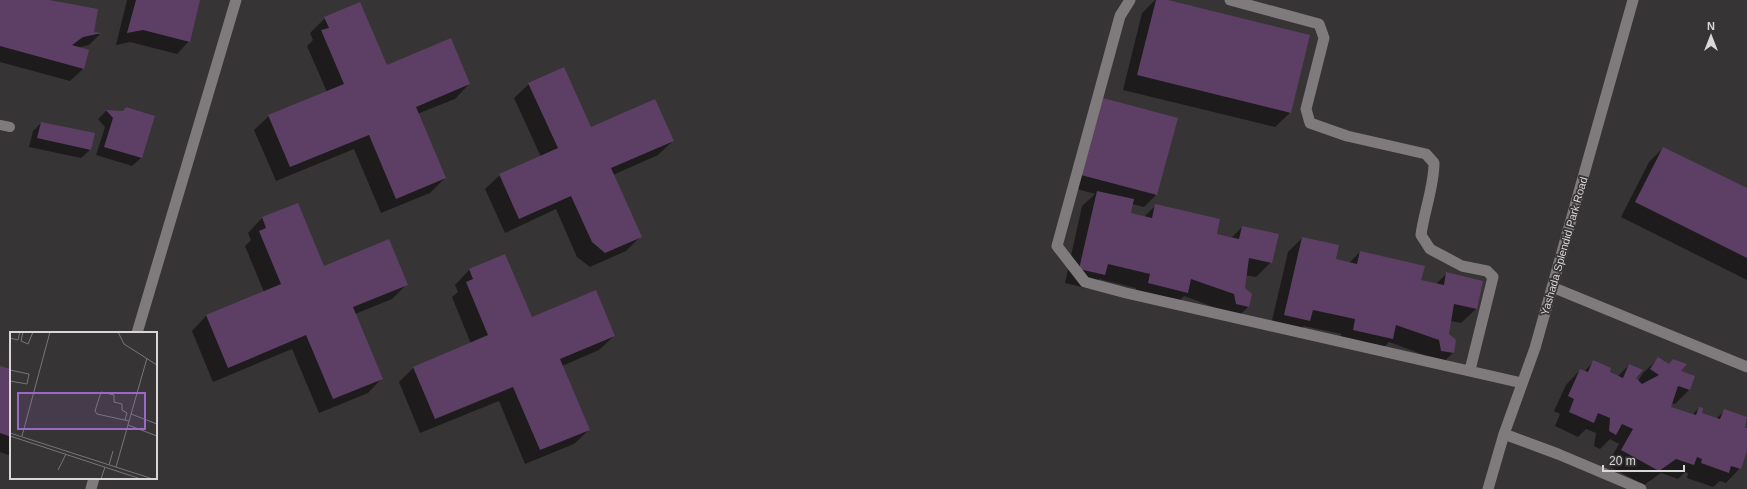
<svg xmlns="http://www.w3.org/2000/svg" width="1747" height="489" font-family="Arial,sans-serif">
	<rect width="100%" height="100%" fill="#373435"/>
	<path fill="#0007" d="M0,0H44L93,32L100,34L89,45L77,48L88,51L83,69L70,81L0,62Z
		M127,0H199L189,41L177,54L130,42L116,45Z
		M1155,0H1164L1290,113L1275,127L1123,90L1142,13Z
		M325,18L386,66L469,84L455,99L417,114L445,178L430,193L381,213L354,149L276,181L254,130L269,116L327,92L307,46L313,40L310,33Z
		M529,84L590,129L673,141L658,155L613,175L641,236L626,251L590,267L577,257L556,209L505,233L485,189L500,175L541,157L514,98Z
		M106,111L122,112L141,158L132,166L96,155L105,127L98,119Z
		M1091,111L1156,195L1144,207L1132,204L1130,214L1144,217L1155,206L1215,235L1231,238L1242,227L1271,262L1256,277L1245,275L1243,289L1251,294L1248,307L1233,322L1219,309L1184,296L1173,307L1134,298L1136,288L1099,279L1090,289L1065,283L1082,206L1095,194L1070,187Z
		M41,123L90,150L81,158L29,147L33,131Z
		M1663,148L1747,190V280L1621,217L1649,162Z
		M297,204L324,267L407,284L392,299L355,314L382,378L368,393L319,413L292,349L213,382L192,331L206,316L264,292L245,246L251,240L248,233L262,218Z
		M1302,238L1335,260L1349,263L1360,252L1420,281L1436,284L1447,273L1476,309L1461,323L1450,321L1448,335L1455,341L1453,353L1438,367L1427,365L1424,355L1389,342L1378,353L1339,344L1341,334L1304,326L1295,335L1270,329L1288,252Z
		M505,255L531,318L614,336L599,350L562,366L589,430L574,444L525,464L499,401L420,433L399,382L413,368L471,344L452,297L458,292L455,285L469,270Z
		M1658,359L1679,372L1693,376L1689,390L1675,404L1671,403L1670,407L1692,415L1699,408L1700,414L1716,419L1724,411L1747,419L1744,428L1747,430V448L1740,468L1726,483L1720,481L1713,487L1687,478L1688,473L1685,472L1678,479L1661,473L1644,485L1607,465L1619,444L1610,439L1600,449L1594,446L1596,433L1586,429L1578,437L1555,426L1560,414L1554,411L1566,385L1580,370L1584,372L1593,362L1608,373L1617,377L1629,365L1634,378L1638,381L1643,373Z
		M0,367L11,370V456L0,452Z"/>
	<path fill="#5d3f65" d="M0,0H49L98,9L94,32L102,33L83,37L72,45L89,50L84,69L0,46Z
		M136,0H200L190,42L143,30L127,33Z
		M1156,0H1168L1310,35L1291,113L1137,75Z
		M360,2L387,65L451,38L470,84L416,107L446,178L396,199L369,135L290,167L268,115L344,84L321,30L329,28L324,17Z
		M564,67L591,127L655,99L674,141L611,168L642,237L605,253L592,242L571,196L519,219L499,174L558,148L528,83Z
		M1103,98L1178,118L1157,195L1081,175Z
		M126,107L155,116L142,158L104,147L113,118L106,110L123,111Z
		M41,122L95,133L91,150L37,138Z
		M1663,147L1747,188V258L1635,202Z
		M1097,191L1134,199L1131,213L1152,218L1155,204L1220,219L1217,234L1239,239L1242,226L1279,234L1272,263L1249,258L1245,288L1252,294L1249,307L1236,304L1234,294L1191,279L1188,293L1148,283L1150,274L1108,264L1105,275L1079,269Z
		M298,203L324,266L389,239L408,285L353,307L383,379L333,399L306,335L228,368L206,315L281,284L259,231L266,228L262,217Z
		M1302,237L1339,245L1336,259L1357,264L1360,251L1425,266L1421,280L1444,285L1446,272L1483,281L1477,309L1454,304L1449,334L1456,340L1454,353L1441,351L1439,340L1396,325L1393,339L1353,330L1355,319L1313,310L1310,321L1284,315Z
		M505,254L532,317L596,290L615,336L560,359L590,430L540,450L513,387L435,419L413,367L488,335L466,282L473,279L469,269Z
		M1658,357L1669,364L1673,359L1687,364L1681,371L1695,376L1690,390L1678,386L1671,407L1696,415L1699,407L1703,408L1702,413L1720,419L1724,409L1747,417L1745,428H1747V451L1741,469L1731,466L1729,473L1701,463L1702,459L1697,457L1694,465L1676,459L1659,471L1621,450L1633,429L1622,424L1616,435L1609,431L1610,418L1598,413L1594,423L1569,412L1574,399L1568,396L1580,369L1588,372L1593,360L1611,368L1610,372L1623,378L1629,364L1643,370L1636,378L1642,384L1659,375L1650,369Z
		M0,366L11,369V437L0,433Z"/>
	<g fill="none" stroke-linecap="round" stroke-linejoin="round">
		<path stroke="#7f7a7c" stroke-width="10" d="M0,125L10,127"/>
		<path stroke="#7f7a7c" stroke-width="11" d="M1130,0L1120,16L1057,246L1085,282L1126,293L1522,383
			M1230,0L1319,24L1324,38L1306,109L1310,123L1347,136L1426,154L1434,163C1434,187 1424,211 1421,235L1430,249L1462,266L1487,271L1493,277L1470,370
			M1552,287L1747,367
			M1504,434L1558,454L1641,489
			M1488,489L1504,434L1535,348L1633,0"/>
		<path stroke="#7f7a7c" stroke-width="11" d="M137,333L236,0
			M91,489L94,478"/>
	</g>
	<g text-anchor="middle" dominant-baseline="central" stroke-width="3.5" stroke-linejoin="round" paint-order="stroke">
		<g font-size="11" fill="#d9d7d8" stroke="#373435">
			<text transform="translate(1564 246) rotate(-74)">Yashada Splendid Park Road</text>
		</g>
	</g>
	<g transform="translate(10 332)">
		<rect width="147" height="147" fill="#373435"/>
		<path fill="none" stroke="#787576" stroke-width="1" d="M13,0L11,9L18,12L23,0M108,0L114,12L147,33M0,6L8,8L10,0M0,38L19,42L17,52L0,49M121,82L147,92M115,88L117,81L112,78V72L104,70V63L91,60L85,79L87,82L119,89M118,93L147,104M0,101L143,147M0,104L131,147M12,104L40,0M99,133L103,119M106,135L137,26M48,138L56,122M91,147L95,135"/>
		<path fill="#9c68c8" fill-opacity="0.15" stroke="#9c68c8" stroke-width="2" d="M8,61H135V97H8Z"/>
		<rect width="147" height="147" fill="none" stroke="#d9d7d8" stroke-width="2"/>
	</g>
	<g transform="translate(1711 36)" stroke="#373435" stroke-width="3" paint-order="stroke">
	<path d="M0-3L7 15L0 10L-7 15Z" fill="#d9d7d8"/>
	<text y="-6" font-size="11" font-weight="bold" text-anchor="middle" fill="#d9d7d8">N</text>
	</g>
	<path d="M1603 465v6h81v-6" fill="none" stroke="#d9d7d8" stroke-width="2"/>
	<text x="1609" y="465" font-size="12" fill="#d9d7d8" stroke="#373435" stroke-width="3" paint-order="stroke">20 m</text>
</svg>
